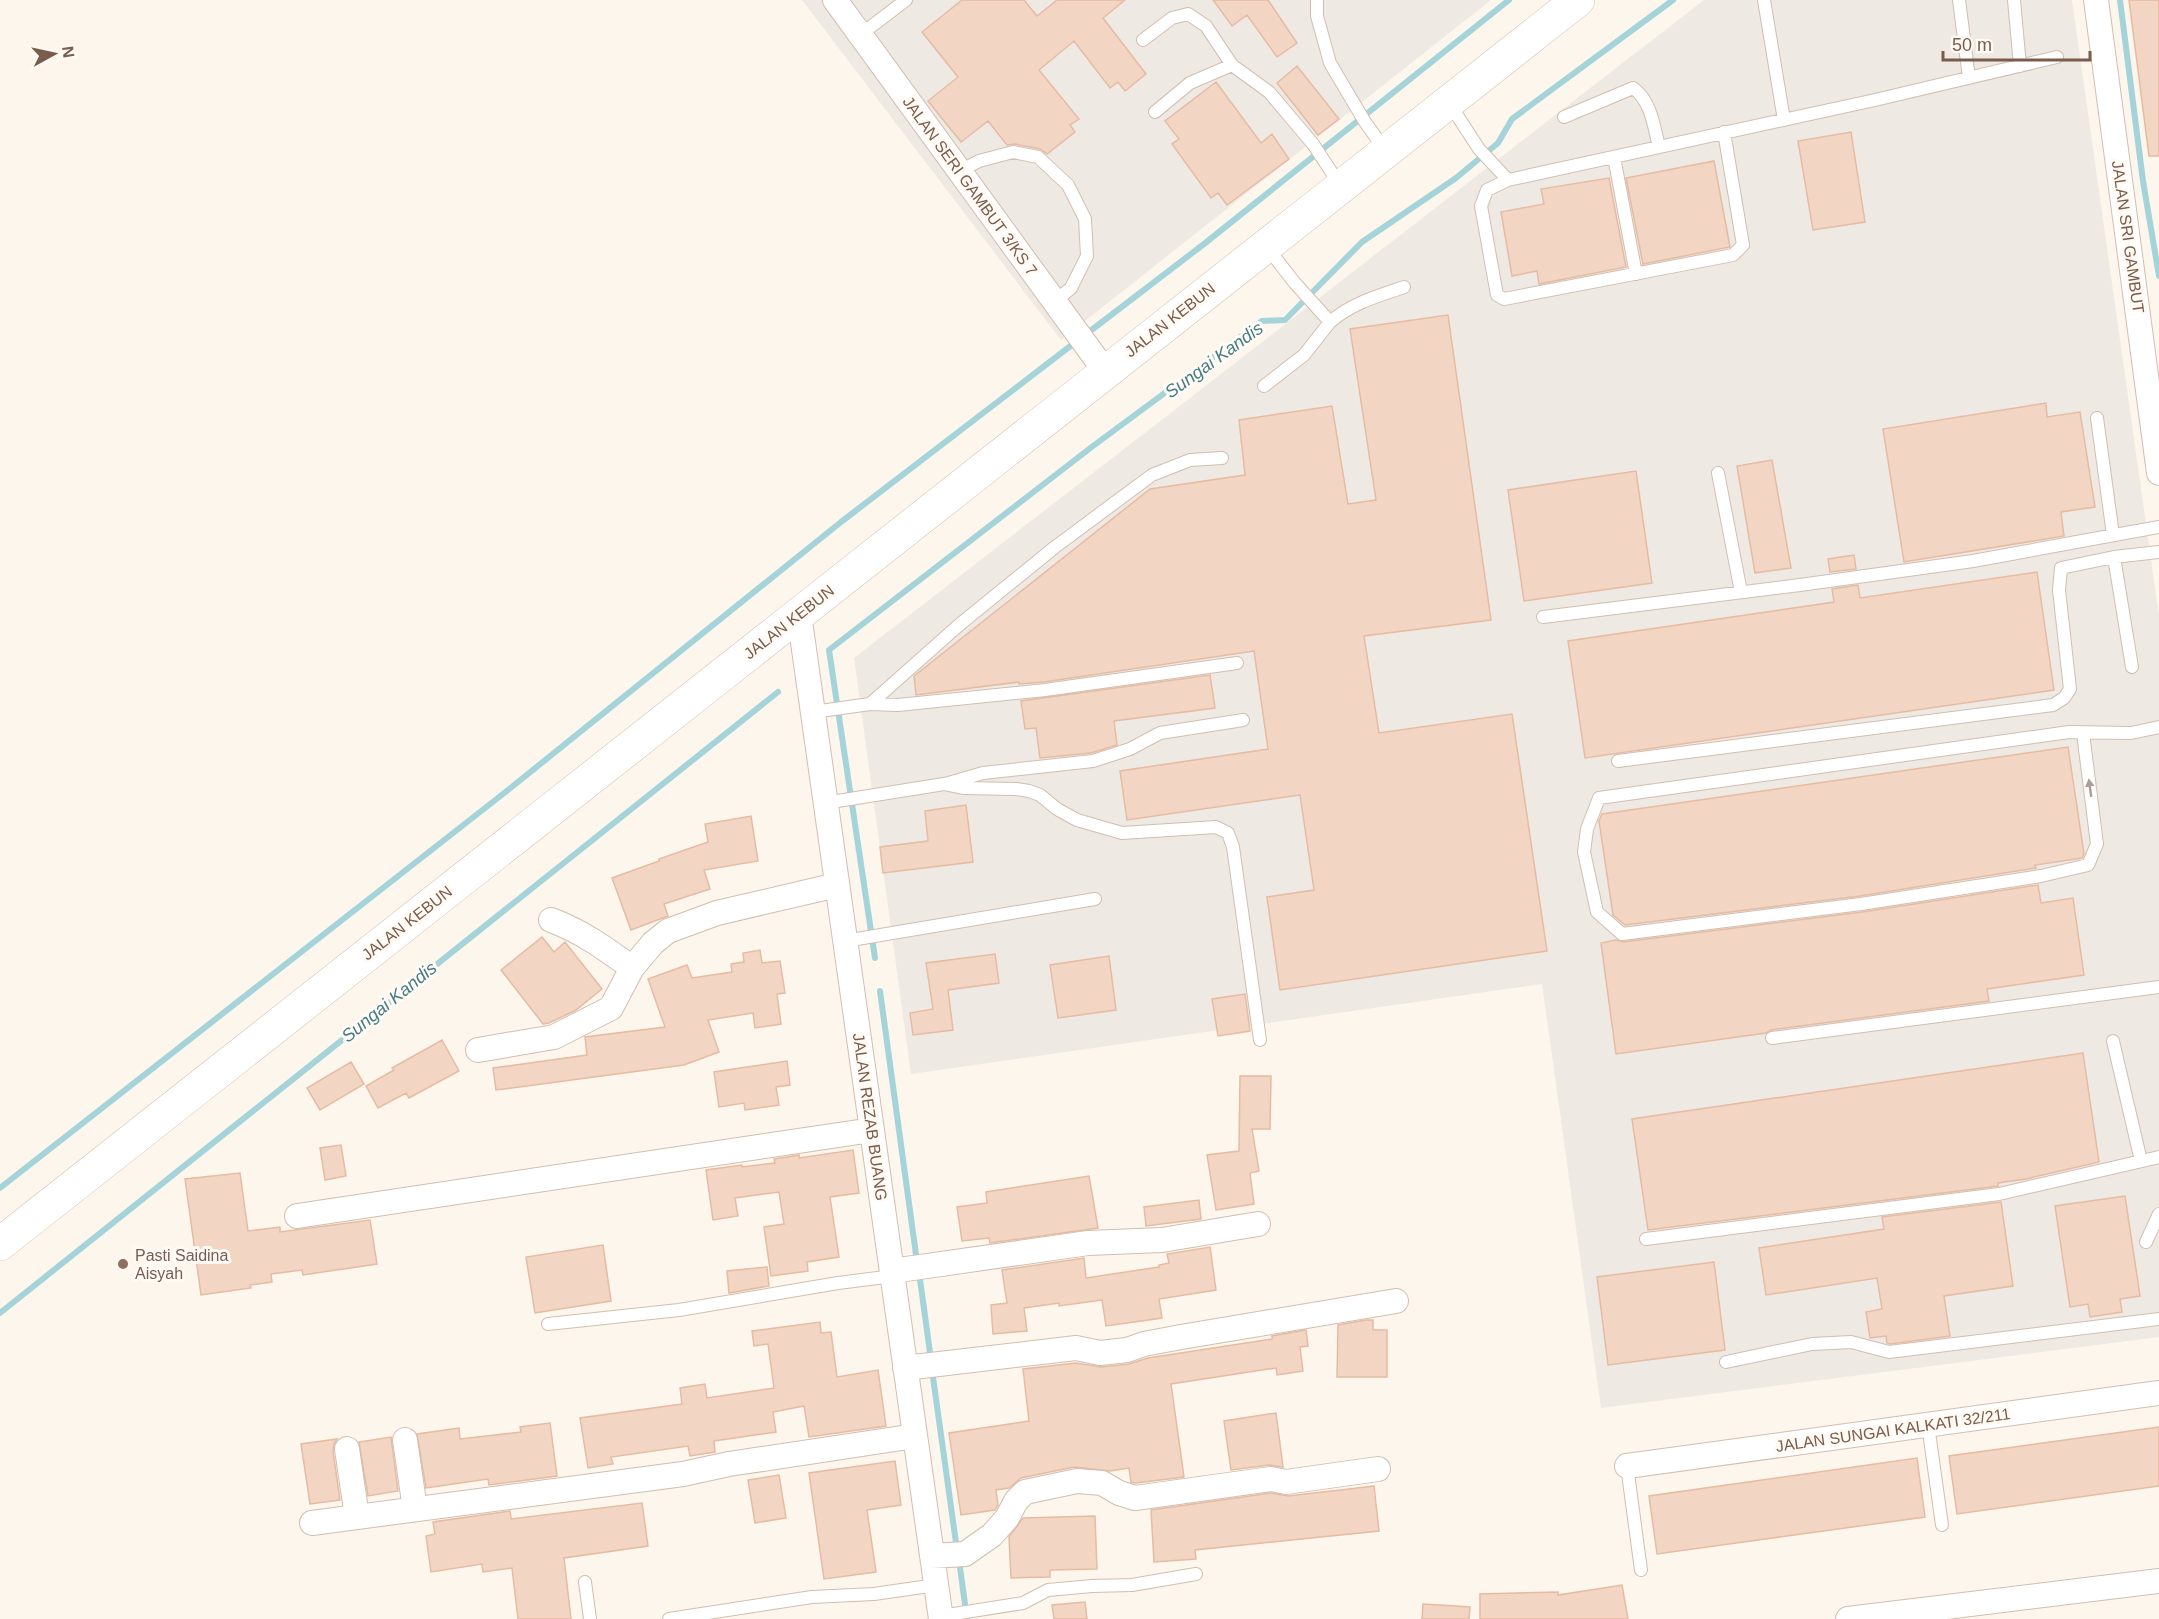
<svg xmlns="http://www.w3.org/2000/svg" width="2159" height="1619" font-family="Helvetica,sans-serif">
	<rect width="100%" height="100%" fill="#fdf6ec"/>
	<path fill="#efe9e4" d="M802,0H1491L1061,340Z
		M1704,0H2072L2159,616V1337L1601,1408L1542,984L911,1074L854,658Z"/>
	<g fill="none" stroke-linecap="round" stroke-linejoin="round">
		<path stroke="#a5d3da" stroke-width="6" d="M2120,0L2143,181L2159,276
			M1085,335L1204,244L1509,0
			M875,958L829,650L1093,446L1262,321L1285,320L1362,242L1456,178L1498,143L1512,119L1673,0
			M880,991L917,1262
			M0,1188L508,790L841,522L1077,341
			M919,1272L931,1360
			M0,1313C260,1107 518,897 778,692
			M932,1370L957,1550
			M959,1560L967,1619"/>
	</g>
	<path fill="#f3d5c3" stroke="#e6bba3" stroke-width="1.5" d="M962,0H1024L1037,16L1057,0H1125L1103,18L1146,74L1125,91L1118,82L1110,88L1074,41L1039,70L1079,119L1070,125L1075,132L1047,154L1040,149L1015,144L1007,145L988,121L961,142L928,101L958,77L922,32Z
		M1213,0H1268L1297,43L1277,57L1247,15L1232,26Z
		M2129,0H2159V156H2149Z
		M1297,66L1339,119L1318,135L1277,83Z
		M1216,82L1261,143L1272,134L1289,159L1227,205L1218,193L1211,198L1172,144L1179,139L1165,121Z
		M1851,132L1865,222L1813,230L1798,141Z
		M1714,161L1730,247L1643,264L1626,178Z
		M1609,178L1626,267L1539,284L1537,271L1512,276L1501,212L1544,204L1541,189Z
		M1448,315L1491,620L1364,636L1379,733L1512,714L1547,951L1280,990L1267,897L1314,890L1300,795L1127,820L1120,771L1268,749L1254,651L1044,682L1019,684V682L916,695L914,676L1150,489L1245,475L1239,420L1332,406L1348,504L1376,500L1350,329Z
		M2046,403L2047,417L2080,412L2095,507L2061,512L2064,536L1904,562L1883,429Z
		M1772,460L1791,568L1755,573L1737,466Z
		M1636,471L1652,583L1524,601L1508,490Z
		M1854,555L1856,569L1830,572L1828,559Z
		M2037,572L2054,690L1585,758L1568,641L1834,602L1832,589L1858,585L1860,598Z
		M1210,675L1215,708L1114,721L1117,745L1091,753L1040,758L1036,728L1025,729L1021,701Z
		M2068,747L2084,854L2082,858L2035,865L2036,868L1860,896L1625,925L1613,915L1599,821L1602,814Z
		M966,805L973,862L883,873L880,847L928,841L925,811Z
		M751,816L758,861L704,870L710,889L664,904L668,916L631,930L612,878L659,861V859L708,842L705,824Z
		M2038,885L2041,903L2073,898L2084,975L1987,989L1989,1001L1771,1030L1766,1033L1616,1054L1601,943L1616,940L1623,942L1862,912Z
		M542,937L554,952L565,942L602,989L576,1010L549,1023L543,1024L501,970Z
		M760,950L762,963L780,961L785,993L777,994L781,1024L755,1028L753,1013L708,1020L719,1052L684,1065L496,1090L493,1068L587,1055L585,1037L665,1027L648,979L687,965L692,978L732,972L731,964L744,962L743,953Z
		M995,954L999,983L948,990L953,1030L913,1035L910,1013L933,1009L926,963Z
		M1109,956L1116,1010L1058,1018L1050,965Z
		M1245,994L1250,1031L1218,1036L1212,999Z
		M442,1040L459,1071L409,1098L406,1093L378,1108L366,1086L394,1070L392,1068Z
		M2083,1053L2099,1162L2026,1179L1998,1183V1186L1648,1230L1632,1119Z
		M787,1061L790,1085L776,1087L779,1105L745,1110L744,1103L719,1107L714,1072Z
		M351,1062L364,1084L320,1110L307,1088Z
		M1240,1076H1271L1270,1129H1252L1259,1171L1250,1173L1254,1204L1216,1210L1207,1155L1239,1151Z
		M341,1145L346,1176L325,1180L320,1148Z
		M853,1150L859,1193L830,1197L839,1257L807,1262L808,1271L771,1276L764,1227L784,1224L779,1192L735,1198L738,1216L713,1220L706,1170L742,1165V1167L775,1163L774,1159L799,1155V1158Z
		M240,1173L248,1231L280,1227V1232L370,1220L377,1264L303,1275L302,1270L271,1274L272,1282L250,1285L251,1288L201,1295L185,1179Z
		M1089,1176L1098,1228L990,1243L989,1238L962,1241L957,1207L987,1203L986,1192Z
		M2125,1196L2140,1296L2120,1299L2122,1312L2090,1317L2088,1304L2070,1307L2055,1206Z
		M1199,1200L1201,1219L1146,1226L1144,1207Z
		M2001,1202L2013,1286L1944,1296L1950,1336L1890,1344L1887,1343L1886,1336L1870,1338L1866,1312L1882,1309L1877,1278L1766,1295L1759,1248L1884,1229L1882,1217Z
		M603,1245L611,1301L535,1313L526,1257Z
		M1210,1247L1216,1290L1159,1299L1162,1318L1106,1326L1102,1300L1059,1306V1303L1024,1308L1027,1331L993,1334L991,1305L1007,1303L1002,1270L1084,1258L1086,1278L1159,1267V1265L1169,1263L1167,1254Z
		M1714,1262L1725,1350L1608,1365L1597,1277Z
		M767,1267L769,1286L729,1293L727,1271Z
		M1366,1320H1373V1330H1387V1377H1337L1338,1325Z
		M820,1322L821,1333L831,1332L837,1377L878,1370L886,1426L809,1437L804,1406L773,1412L776,1432L714,1441L715,1452L690,1456L688,1446L611,1457L613,1464L588,1468L580,1418L682,1404L680,1388L705,1384L707,1398L774,1388L768,1344L754,1346L752,1331Z
		M1306,1330L1308,1346L1300,1347L1303,1371L1277,1375L1276,1368L1171,1384L1184,1477L1136,1483L1131,1482L1129,1468L1110,1471L1074,1467L1021,1478L1009,1488L996,1490L998,1505L995,1510L961,1515L949,1433L1029,1421L1023,1369L1076,1363L1101,1367L1129,1364L1148,1358L1272,1339V1336Z
		M1276,1413L1283,1467L1269,1465L1231,1470L1224,1421Z
		M550,1423L557,1476L489,1485L488,1479L426,1488L417,1434L459,1428L460,1439L521,1432L520,1427Z
		M2159,1427V1486L1957,1514L1949,1456Z
		M391,1437L398,1491L368,1496L359,1442Z
		M337,1439L334,1444L333,1451L340,1500L310,1504L301,1444Z
		M1917,1458L1925,1517L1657,1554L1649,1496Z
		M895,1461L901,1505L867,1510L876,1572L824,1579L809,1473Z
		M779,1475L786,1518L755,1523L748,1480Z
		M1374,1486L1379,1531L1195,1550L1196,1559L1154,1562L1151,1510L1271,1493L1288,1496Z
		M642,1503L648,1546L564,1558L571,1619H518L512,1568L483,1572L482,1564L431,1572L426,1536L435,1534L433,1522L510,1511L511,1519Z
		M1095,1516L1097,1569L1050,1570V1577L1011,1578L1009,1537L1023,1518Z
		M1622,1585L1628,1619H1480V1594L1558,1592V1595Z
		M1085,1602L1087,1619H1054L1052,1605Z
		M1423,1604L1470,1607L1469,1619H1422Z"/>
	<g fill="none" stroke-linecap="round" stroke-linejoin="round">
		<defs>
			<path id="lane" d="M1317,0V16L1330,63L1365,122L1385,150
				M1764,0L1784,120
				M1959,0L1969,78
				M2014,0L2020,66
				M860,35L906,0
				M1143,40L1172,18L1188,14L1206,26L1232,65
				M1449,103L1479,149L1508,180L1875,100L2057,57
				M1155,112L1190,83L1232,65L1269,92L1313,144L1340,185
				M1564,117L1633,88C1651,100 1654,127 1659,147
				M1614,157L1636,274
				M960,171L979,161L1013,152L1038,157L1068,185L1085,219L1087,256L1071,288L1054,302
				M1508,180L1487,190L1481,206L1497,295L1504,299L1733,255L1743,245L1724,132
				M1330,322C1352,303 1378,296 1404,287
				M1264,386L1304,355L1330,322L1294,282L1266,246
				M2097,418L2113,535
				M1718,473L1741,592
				M2114,557L2132,667
				M1543,617L1800,585L1973,561L2159,527
				M870,704L898,705L1045,690L1237,663
				M813,712L870,704L959,625L1055,547L1152,475L1190,460L1222,458
				M2083,733L2097,844L2088,865L2041,876L1861,904L1622,934L1597,912L1584,852L1587,829L1599,798L2069,732L2131,733L2159,727
				M1618,761L2053,705L2064,698L2070,689L2059,590L2061,568L2114,557L2159,552
				M945,784L983,773L1093,761L1130,749L1160,733L1243,720
				M825,803L944,784L963,788L1016,789L1029,791L1040,795L1057,809L1077,820L1122,833L1216,827L1228,833L1233,847L1260,1040
				M845,941L1095,899
				M1772,1038L2159,987
				M2113,1041L2141,1161
				M1646,1239L1999,1194L2159,1157
				M2146,1242L2159,1214
				M548,1324L679,1310L838,1283L893,1276
				M1726,1362L1812,1344L1851,1342L1889,1352L2159,1319
				M1928,1425L1942,1525
				M1627,1466L1641,1570
				M585,1582L590,1619
				M941,1616L1023,1603L1048,1590L1092,1586L1132,1585L1196,1574
				M669,1619L812,1597L874,1594L936,1585"/>
			<path id="street" d="M835,0L1105,371
				M2096,0L2159,473
				M799,614L941,1619
				M551,920C581,931 606,949 632,968
				M478,1050L554,1037L611,1008L632,968L653,943L668,931L717,913L837,885
				M297,1216L872,1130
				M892,1271L1088,1243L1162,1240L1258,1224
				M905,1368L1076,1348L1100,1353L1127,1350L1144,1344L1181,1337L1396,1301
				M405,1440L415,1509
				M347,1449L357,1517
				M1627,1466L2159,1393
				M312,1523L683,1474L729,1464L915,1436
				M932,1556L965,1554L992,1535L1007,1518L1016,1501L1025,1492L1077,1481L1102,1483L1119,1493L1135,1498L1271,1479L1286,1482L1378,1469
				M1848,1619L2159,1581"/>
			<path id="secondary" d="M0,1244L1578,0"/>
		</defs>
		<use href="#lane" stroke="#d1beb0" stroke-width="14"/>
		<use href="#street" stroke="#d1beb0" stroke-width="26"/>
		<use href="#secondary" stroke="#d6c0b0" stroke-width="34"/>
		<use href="#lane" stroke="#fff" stroke-width="12"/>
		<use href="#street" stroke="#fff" stroke-width="24"/>
		<use href="#secondary" stroke="#fff" stroke-width="33"/>
	</g>
	<defs><path id="oneway-solid" d="M-6-.8H1V-3.2L6.5 0L1 3.2V.8H-6Z" transform="scale(1.5)"/></defs>
	<use fill="#af9d94" href="#oneway-solid" transform="translate(2090 788) rotate(-98)"/>
	<circle fill="#8d6e63" stroke="#fffaf3" stroke-width="2" cx="123" cy="1264" r="6"/>
	<g text-anchor="middle" dominant-baseline="central" stroke-width="6" stroke-linejoin="round" paint-order="stroke">
		<g font-size="16" fill="#7a5c4d" stroke="#fffaf3">
			<text transform="translate(970 186) rotate(54)">JALAN SERI GAMBUT 3/KS 7</text>
			<text transform="translate(2128 237) rotate(82)">JALAN SRI GAMBUT</text>
			<text transform="translate(1170 320) rotate(-38)">JALAN KEBUN</text>
			<text transform="translate(789 622) rotate(-38)">JALAN KEBUN</text>
			<text transform="translate(407 923) rotate(-38)">JALAN KEBUN</text>
			<text transform="translate(870 1117) rotate(82)">JALAN REZAB BUANG</text>
			<text transform="translate(1893 1430) rotate(-8)">JALAN SUNGAI KALKATI 32/211</text>
		</g>
		<g font-size="16" fill="#785e54" stroke="#fffaf3" text-anchor="start">
			<text x="135" y="1255">Pasti Saidina<tspan x="135" dy="18">Aisyah</tspan></text>
		</g>
		<g font-size="18" font-style="italic" fill="#437c86" stroke="#fffaf3">
			<text transform="translate(1214 360) rotate(-36)">Sungai Kandis</text>
			<text transform="translate(389 1002) rotate(-39)">Sungai Kandis</text>
		</g>
	</g>
	<g transform="translate(54 54) rotate(82)" stroke="#fffaf3" stroke-width="4.5" paint-order="stroke">
	<path d="M0-4.5L10 22L0 15L-10 22Z" fill="#7a5c4d"/>
	<text y="-9" font-size="16" font-weight="bold" text-anchor="middle" fill="#7a5c4d">N</text>
	</g>
	<path d="M1943 51v9h147v-9" fill="none" stroke="#7a5c4d" stroke-width="3"/>
	<text x="1952" y="51" font-size="18" fill="#7a5c4d" stroke="#fffaf3" stroke-width="4.5" paint-order="stroke">50 m</text>
</svg>
